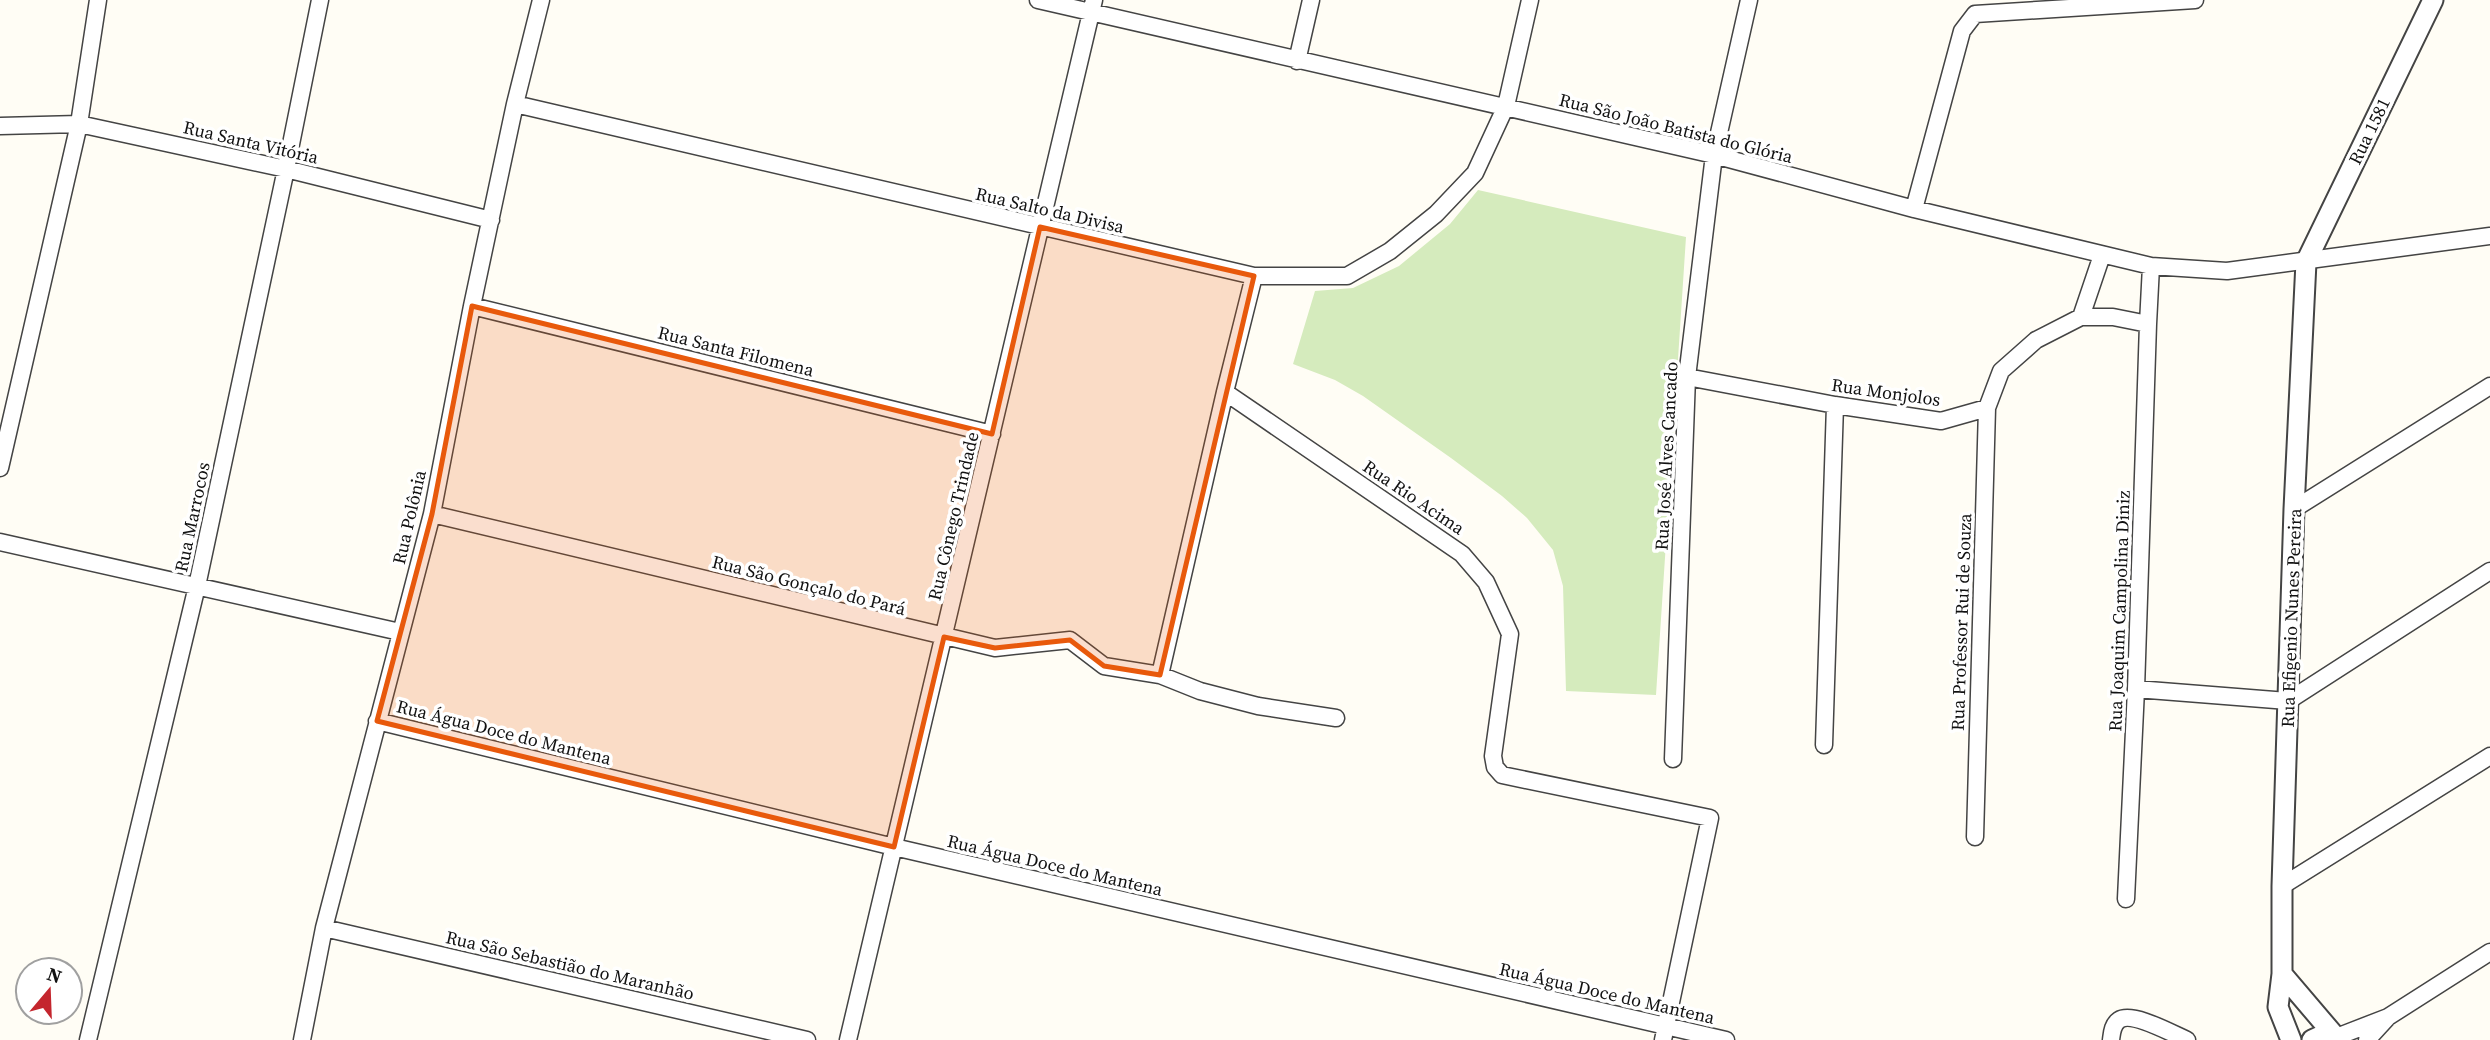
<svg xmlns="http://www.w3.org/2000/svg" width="2490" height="1040" font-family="'Source Serif 4',serif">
	<rect width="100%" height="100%" fill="#fffdf5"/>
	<path fill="#d5ebbd" d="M1478,190L1686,237L1656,695L1566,691L1563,586L1553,550L1527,518L1502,496L1451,458L1363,396L1335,380L1293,364L1315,291L1353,288L1399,266L1450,224Z"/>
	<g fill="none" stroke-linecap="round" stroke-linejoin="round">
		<defs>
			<path id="minor" d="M1038,0L1714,155L1914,209L2151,266L2227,271L2490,236
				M1297,61L1311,0
				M515,104L1254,276H1347L1390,251L1436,214L1475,173L1506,106L1530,0
				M0,126L79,124L286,169L491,220
				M1914,209L1962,31L1975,14L2195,0
				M472,306L992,434
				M2081,317L2102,255
				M1687,377L1835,405L1941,421L1987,408L2001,371L2036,340L2081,317H2113L2148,324L2151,266
				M1225,392L1462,554L1486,582L1510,634L1493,756L1495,767L1502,775L1710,818L1663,1040
				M0,468L79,124L98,0
				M2294,509L2490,386
				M432,514L995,648L1070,640L1104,666L1160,675L1200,691L1258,706L1336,718
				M0,542L400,632
				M1160,675L1225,392L1254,276
				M2136,689L2288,701L2490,571
				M377,721L894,847L1726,1040
				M1824,745L1835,405
				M1673,759L1687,377L1714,155L1749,0
				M1975,837L1987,408
				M2282,886L2490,756
				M2126,899L2136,689L2148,324
				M324,928L807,1040
				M2388,1017L2490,952
				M2339,1036L2388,1017L2367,1040
				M88,1040L197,586L286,169L320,0
				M302,1040L324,928L432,514L472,306L515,104L541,0
				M848,1040L1094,0
				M2111,1040C2112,1033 2112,1025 2119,1020C2132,1011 2173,1034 2187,1040"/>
			<path id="tertiary" d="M2282,974L2334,1035
				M2291,1040L2278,1007L2282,974V886L2294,509L2306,262L2433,0
				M2312,1040L2325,1034L2341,1038"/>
		</defs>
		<use href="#minor" stroke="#444" stroke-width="19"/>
		<use href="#tertiary" stroke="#444" stroke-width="23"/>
		<use href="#minor" stroke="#fff" stroke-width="16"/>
		<use href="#tertiary" stroke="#fff" stroke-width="19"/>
	</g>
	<path fill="#e8590c" fill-opacity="0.2" stroke="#e8590c" stroke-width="5" stroke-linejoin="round" d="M1040,227L1254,276L1160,675L1104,666L1070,640L995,648L944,637L894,847L377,721L432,514L472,306L992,434Z"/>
	<g text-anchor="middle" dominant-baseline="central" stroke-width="7" stroke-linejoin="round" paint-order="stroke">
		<g font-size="18" fill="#111" stroke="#fff">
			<text transform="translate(1676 128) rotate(14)">Rua São João Batista do Glória</text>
			<text transform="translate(2369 131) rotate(-64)">Rua 1581</text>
			<text transform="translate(251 142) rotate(13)">Rua Santa Vitória</text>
			<text transform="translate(1050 210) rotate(13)">Rua Salto da Divisa</text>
			<text transform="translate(736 351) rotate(14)">Rua Santa Filomena</text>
			<text transform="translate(1886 392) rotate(8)">Rua Monjolos</text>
			<text transform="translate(1666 456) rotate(-87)">Rua José Alves Cancado</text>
			<text transform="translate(1414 497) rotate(34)">Rua Rio Acima</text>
			<text transform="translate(953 516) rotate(-77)">Rua Cônego Trindade</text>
			<text transform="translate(192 517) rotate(-78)">Rua Marrocos</text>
			<text transform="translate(409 517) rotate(-77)">Rua Polônia</text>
			<text transform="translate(809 585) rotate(14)">Rua São Gonçalo do Pará</text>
			<text transform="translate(2119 611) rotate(-88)">Rua Joaquim Campolina Diniz</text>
			<text transform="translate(2291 618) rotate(-88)">Rua Efigenio Nunes Pereira</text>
			<text transform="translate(1961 622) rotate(-88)">Rua Professor Rui de Souza</text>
			<text transform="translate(504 732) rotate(14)">Rua Água Doce do Mantena</text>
			<text transform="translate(1055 865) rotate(13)">Rua Água Doce do Mantena</text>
			<text transform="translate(570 965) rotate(13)">Rua São Sebastião do Maranhão</text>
			<text transform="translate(1607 993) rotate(13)">Rua Água Doce do Mantena</text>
		</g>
	</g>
	<g transform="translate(49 991) rotate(19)"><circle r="33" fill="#ffffff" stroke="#a0a0a0" stroke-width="2"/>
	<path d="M0-5L12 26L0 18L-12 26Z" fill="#c4262e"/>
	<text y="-10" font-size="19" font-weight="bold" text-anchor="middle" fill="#111111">N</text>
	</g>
</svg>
